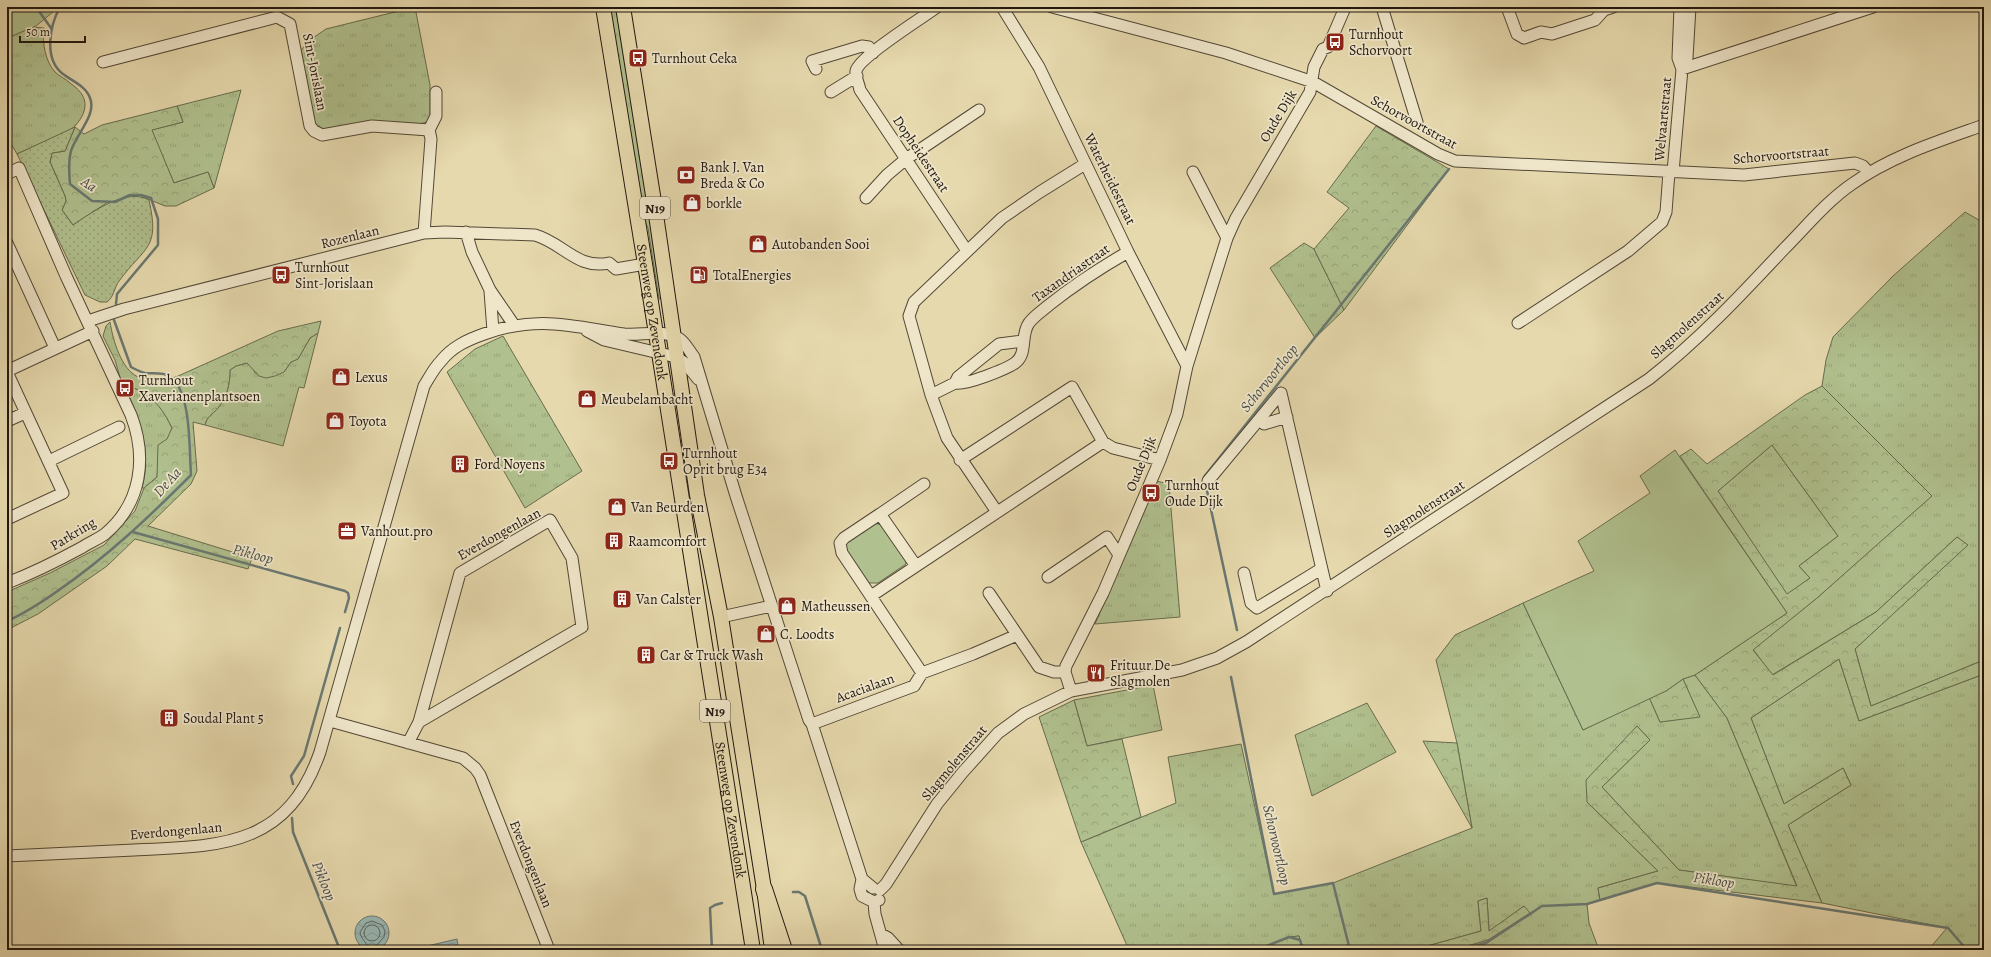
<svg xmlns="http://www.w3.org/2000/svg" width="1991" height="957" font-family="Alegreya,serif">
	<defs>
		<pattern id="grass-tufts" width="24" height="20" patternUnits="userSpaceOnUse"><rect width="24" height="20" fill="#b0c08e"/><path d="M3 7l-1-3M5 7V3M7 7l1-3M15 17l-1-3M17 17v-4M19 17l1-3" fill="none" stroke="#97a479"/></pattern>
		<pattern id="forest-crowns" width="20" height="18" patternUnits="userSpaceOnUse"><rect width="20" height="18" fill="#b0c08e"/><path d="M2 6a3 3 0 1 1 6 0M12 15a3 3 0 1 1 6 0" fill="none" stroke="#97a479"/></pattern>
		<pattern id="garden-dots" width="8" height="8" patternUnits="userSpaceOnUse"><rect width="8" height="8" fill="#b0c08e"/><path d="M2 2h.1M6 6h.1" fill="none" stroke="#97a479" stroke-width="1.8" stroke-linecap="round"/></pattern>
		<pattern id="water-waves" width="16" height="10" patternUnits="userSpaceOnUse"><rect width="16" height="10" fill="#9ab8b4"/><path d="M0 5q4-4 8 0t8 0" fill="none" stroke="#849d9a"/></pattern>
	</defs>
	<rect width="100%" height="100%" fill="#e6d9ad"/>
	<filter id="stains"><feTurbulence type="fractalNoise" baseFrequency=".005" numOctaves="4"/><feColorMatrix values="0 0 0 0 .2 0 0 0 0 .09 0 0 0 0 .02 0 0 0 .5 -.17"/></filter>
	<radialGradient id="worn" r=".72"><stop offset=".6" stop-color="#630" stop-opacity="0"/><stop offset="1" stop-color="#630" stop-opacity=".3"/></radialGradient>
	<path fill="url(#grass-tufts)" stroke="#686c4e" d="M415,7L430,85V120C421,127 406,122 394,122C370,121 347,125 324,129L315,124L301,50L310,40L326,29Z
		M609,7H618L663,298L659,299L648,228L642,215Z
		M32,27L44,28C42,42 45,61 55,72C59,76 66,79 70,83C88,95 90,109 75,126C70,132 27,149 17,154L7,137V38Z
		M241,90L214,188L208,172L174,183L151,130L183,122L177,106Z
		M1965,212L1984,223V660L1871,706L1855,649L1967,545L1957,537L1876,612L1772,675L1753,649L1817,598L1931,496L1822,386L1826,360L1833,337L1893,276Z
		M1304,243L1314,249L1344,310L1315,338L1270,268Z
		M318,333L304,388L299,387L283,446L205,425C207,416 212,415 218,408C227,397 230,384 230,370L236,366L247,363L253,368L255,373L284,372L291,362L298,359L310,338Z
		M503,336L582,471L525,508L447,372L475,349Z
		M128,385C153,397 160,403 172,428L158,466L157,477L144,488H142C151,455 142,424 128,394L130,393Z
		M1772,445L1838,536L1799,566L1810,578L1787,595L1718,491Z
		M1156,481L1169,484L1180,617L1095,624Z
		M1523,603L1583,730L1649,697L1660,722L1699,716L1683,679L1695,675L1727,718L1797,887L1679,870L1602,787L1650,740L1637,726L1587,802L1658,871L1598,888L1600,900L1587,904L1589,923L1599,950H1453L1488,940L1524,906L1489,932L1487,898L1478,901L1481,931L1413,950H1298L1301,943L1299,936L1289,937L1257,950H1129L1081,842L1176,803L1168,757L1241,744L1274,894L1333,883L1472,828L1457,743L1436,660L1455,635Z
		M1839,659L1859,721L1984,674V950H1928L1947,928L1822,903L1788,825L1851,785L1843,768L1784,804L1751,718Z
		M1153,685L1162,730L1087,746L1074,700Z
		M1367,703L1396,752L1312,796L1295,735Z"/>
	<path fill="url(#forest-crowns)" stroke="#686c4e" fill-rule="evenodd" d="M177,106L183,122L152,130L174,183L208,172L214,188L176,206H165L143,197L108,202L73,225L62,210L66,201L65,196L50,162L52,153L65,151L75,127L84,134L102,125Z
		M1376,126L1449,169L1344,310L1314,249L1349,208L1327,192Z
		M321,321L318,333L310,338L298,359L291,362L284,372L275,376L266,378L259,376L247,363L236,366L230,370C230,384 227,397 218,408C212,415 207,416 205,425L193,422L197,471L191,484L148,526L252,558L248,569L135,539L107,566L38,614L7,630V592L50,573L104,545L135,511L144,488L157,477L158,445L167,439L172,428C158,399 148,395 121,381L115,360L103,336L106,326L110,322C113,340 121,369 138,377C149,382 165,379 176,377L278,331Z
		M1822,386L1932,496L1817,598L1753,650L1773,675L1876,612L1957,537L1968,545L1855,649L1871,706L1984,660V674L1859,721L1839,659L1751,718L1784,804L1843,768L1851,785L1788,825L1822,903L1657,883L1600,900L1598,888L1658,871L1587,802L1586,780L1637,726L1650,740L1602,787L1679,870L1797,886L1727,718L1695,675L1787,613L1680,456L1691,449L1707,464L1805,395ZM1772,445L1838,536L1799,566L1810,578L1787,594L1718,491Z
		M1683,679L1700,717L1660,722L1649,697L1666,691Z
		M1074,700L1087,746L1122,739L1141,817L1081,842L1039,717Z
		M1423,741L1457,743L1472,828Z
		M1487,898L1489,931L1524,906L1530,913L1488,940L1453,950H1413L1481,931L1478,901Z
		M1299,936L1301,943L1298,950H1257L1289,937Z"/>
	<path fill="#b0c08e" stroke="#686c4e" d="M7,7H59L36,26L7,38Z
		M1675,450L1787,613L1695,675L1683,679L1666,691L1583,730L1523,603L1594,571L1578,541L1650,493L1640,476Z
		M875,523L884,526L905,556L906,564L878,583H869L846,549L847,540Z"/>
	<path fill="url(#garden-dots)" stroke="#686c4e" d="M75,127L65,151L52,153L50,162L65,196L66,201L62,210L73,225C91,213 126,187 149,200C160,249 146,245 119,281C114,288 114,297 107,302H100L85,295L17,154Z"/>
	<path fill="url(#water-waves)" stroke="#697872" d="M355 933a17 17 0 1 1 34 0a17 17 0 1 1-34 0Z
		M457,939L458,945L433,950H410Z"/>
	<g fill="none" stroke-linecap="round" stroke-linejoin="round">
		<path stroke="#5d6862" stroke-width="1" d="M364 933a8 8 0 1 1 16 0a8 8 0 1 1-16 0Z
			M369,950C368,943 361,940 360,932L366,923L372,921L382,925L385,931L384,937L376,946L375,950"/>
		<path stroke="#697872" stroke-width="2.5" d="M36,7L51,28
			M60,7C50,25 43,59 63,74C72,81 86,86 90,98C97,115 76,134 71,151C68,162 69,173 70,184L92,201L115,202L130,195H141L151,198L158,219V245L117,294L116,304
			M133,532L345,591L348,593L349,598L345,612
			M7,621C26,613 42,602 59,590C108,556 149,517 191,475C189,450 192,390 169,376C163,372 152,374 145,373C140,372 135,369 131,367L114,320
			M1237,630L1204,477L1449,169
			M1231,677L1274,894L1333,883L1350,950
			M293,784L291,776L304,756L340,628
			M292,818L293,832L340,950
			M793,892H799L805,896L822,950
			M712,950L710,908L715,905L722,903
			M1257,950L1289,937L1300,940L1303,950
			M1459,950L1486,943L1542,906L1587,904L1657,883L1948,928L1967,950"/>
		<defs>
			<path id="minor" d="M937,7C922,18 859,57 856,71C855,77 859,84 860,90L967,251
				M1002,7L1039,67L1128,252L1187,366
				M1052,7L1226,53L1313,82L1438,154L1455,161L1744,175L1855,163L1863,166L1869,173
				M1382,7L1417,122
				M1507,7L1517,34L1524,38L1541,32L1552,34L1595,20L1604,10L1613,7
				M1680,7L1678,58L1682,69
				M103,62L277,17L290,24L310,126L314,131L322,135L372,126L429,130L431,139L424,233
				M816,69L812,61L862,46L869,47L873,53
				M1682,69L1873,7
				M831,92L857,76
				M429,130L436,116V92
				M1193,172L1227,238
				M1673,172L1682,69L1687,58L1690,7
				M7,174L19,168L66,276L131,415C147,457 142,503 105,534C98,539 89,543 81,548C57,561 33,573 7,583
				M866,198L887,175L906,159L979,110
				M466,232L472,252L490,290L514,325
				M7,243L55,348
				M490,291L493,331
				M88,321L124,309L424,233L445,232L535,235C563,243 578,270 609,263L616,269L645,264
				M1518,323L1628,251L1662,222L1666,212L1669,172
				M587,331L604,340L676,357L685,363L698,379
				M7,371L93,331
				M7,372L63,493L7,519
				M955,383L958,377L999,344L1023,341
				M931,395L955,383C964,386 1007,369 1015,363C1028,354 1020,335 1029,323C1034,316 1042,311 1049,305C1074,285 1100,268 1128,252
				M7,421L25,413
				M1264,424L1287,417
				M960,460L1072,387L1103,442L1113,448L1160,460
				M49,461L119,427
				M1208,481L1281,393L1327,591
				M997,512L947,438L931,395L909,316L914,302L1002,218L1040,192L1085,164
				M880,514L924,484
				M916,566L880,514L844,538L840,543L842,553L922,673L973,654L1017,635
				M1244,573L1251,603L1257,608L1321,569
				M1048,577L1107,537L1119,555
				M989,593L1039,667L1054,672H1065
				M871,596L1103,442
				M721,617L772,606
				M1071,691L1065,672L1066,666L1103,593L1160,460L1177,414L1187,366L1227,238L1236,218L1310,92L1314,67L1323,49L1328,47L1344,10L1343,7
				M330,721L463,758L475,768L480,775L549,950
				M812,724L914,686L922,673
				M408,743L419,722L460,573L550,520L572,558L582,627L419,722
				M7,856C49,854 92,852 134,850C222,846 287,847 320,752L424,386C429,378 434,368 441,361C452,347 467,340 484,334C537,315 571,326 624,334C642,336 665,328 681,340C686,344 690,352 694,357L736,496L809,720L812,724L862,879L873,888
				M862,879L860,889L862,896L874,902L879,900
				M880,890L886,884L937,804L963,772L998,733L1024,714L1071,691L1182,670L1217,658L1246,642L1649,379C1699,340 1741,295 1784,249C1806,227 1826,202 1852,184C1891,156 1939,141 1984,125
				M874,902L875,914L885,950
				M881,934L888,938L899,950"/>
			<g id="major">
				<path id="s1" d="M603,7L645,264L753,950"/>
				<path d="M623,7L655,208L697,495L721,617L764,889L772,950"/>
			</g>
			<path id="highway" d="M764,889L784,950"/>
		</defs>
		<use href="#minor" stroke="#524836" stroke-width="13"/>
		<use href="#major" stroke="#20170f" stroke-width="16"/>
		<use href="#highway" stroke="#20170f" stroke-width="18"/>
		<use href="#minor" stroke="#efe6ca" stroke-width="11"/>
		<use href="#major" stroke="#e6d9ad" stroke-width="14"/>
		<use href="#highway" stroke="#e6d9ad" stroke-width="16"/>
	</g>
	<defs>
		<symbol id="bus-square" viewBox="-11 -11 22 22"><rect x="-9" y="-9" width="18" height="18" rx="4" fill="#8f2418" stroke="#efe6ca"/><path d="M-5-6H5V4H4V6H2V4H-2V6H-4V4H-5ZM-3.5-4V0h7V-4ZM-3.5 1.2v1.5H-2V1.2ZM2 1.2v1.5H3.5V1.2Z" fill="#fff"/></symbol>
		<symbol id="bank-square" viewBox="-11 -11 22 22"><rect x="-9" y="-9" width="18" height="18" rx="4" fill="#8f2418" stroke="#efe6ca"/><path d="M-6-4H6V4H-6ZM0-2.3a2.3 2.3 0 1 0 0 4.6a2.3 2.3 0 1 0 0-4.6Z" fill="#fff"/></symbol>
		<symbol id="shop-square" viewBox="-11 -11 22 22"><rect x="-9" y="-9" width="18" height="18" rx="4" fill="#8f2418" stroke="#efe6ca"/><path d="M-5-2.5h2.3a2.7 3.5 0 0 1 5.4 0H5L5.5 6h-11ZM-1.5-2.5h3a1.5 2.3 0 0 0-3 0Z" fill="#fff"/></symbol>
		<symbol id="fuel-square" viewBox="-11 -11 22 22"><rect x="-9" y="-9" width="18" height="18" rx="4" fill="#8f2418" stroke="#efe6ca"/><path d="M-5.5-6h7V0h2V4h1.3V-2.5L3-4.5l.8-.8L6-3V5H2.5V1h-1V6h-7ZM-4.2-4.7v3.2H.2V-4.7Z" fill="#fff"/></symbol>
		<symbol id="building-square" viewBox="-11 -11 22 22"><rect x="-9" y="-9" width="18" height="18" rx="4" fill="#8f2418" stroke="#efe6ca"/><path d="M-4-6H4V6H1V3H-1V6H-4ZM-2.5-4.3h1.7v1.8h-1.7ZM.8-4.3h1.7v1.8H.8ZM-2.5-1h1.7V.8h-1.7ZM.8-1h1.7V.8H.8Z" fill="#fff"/></symbol>
		<symbol id="office-square" viewBox="-11 -11 22 22"><rect x="-9" y="-9" width="18" height="18" rx="4" fill="#8f2418" stroke="#efe6ca"/><path d="M-6-3h4V-5.5h4V-3h4V5H-6ZM-1-4.5V-3h2v-1.5ZM-6 0V1H6V0Z" fill="#fff"/></symbol>
		<symbol id="restaurant-square" viewBox="-11 -11 22 22"><rect x="-9" y="-9" width="18" height="18" rx="4" fill="#8f2418" stroke="#efe6ca"/><path d="M-5-6h1v4h1v-4h1v4h1v-4h1v5L-1.5 .5V6h-2V.5L-5-1ZM5-6V6H3V1.5H1.5Q1.5-4 5-6Z" fill="#fff"/></symbol>
	</defs>
	<g fill-rule="evenodd">
		<use href="#bus-square" x="1324" y="31" width="22" height="22"/>
		<use href="#bus-square" x="627" y="47" width="22" height="22"/>
		<use href="#bank-square" x="675" y="164" width="22" height="22"/>
		<use href="#shop-square" x="681" y="192" width="22" height="22"/>
		<use href="#shop-square" x="747" y="233" width="22" height="22"/>
		<use href="#bus-square" x="270" y="264" width="22" height="22"/>
		<use href="#fuel-square" x="688" y="264" width="22" height="22"/>
		<use href="#shop-square" x="330" y="366" width="22" height="22"/>
		<use href="#bus-square" x="114" y="377" width="22" height="22"/>
		<use href="#shop-square" x="576" y="388" width="22" height="22"/>
		<use href="#shop-square" x="324" y="410" width="22" height="22"/>
		<use href="#bus-square" x="658" y="450" width="22" height="22"/>
		<use href="#building-square" x="449" y="453" width="22" height="22"/>
		<use href="#bus-square" x="1140" y="482" width="22" height="22"/>
		<use href="#shop-square" x="606" y="496" width="22" height="22"/>
		<use href="#office-square" x="336" y="520" width="22" height="22"/>
		<use href="#building-square" x="603" y="530" width="22" height="22"/>
		<use href="#building-square" x="611" y="588" width="22" height="22"/>
		<use href="#shop-square" x="776" y="595" width="22" height="22"/>
		<use href="#shop-square" x="755" y="623" width="22" height="22"/>
		<use href="#building-square" x="635" y="644" width="22" height="22"/>
		<use href="#restaurant-square" x="1085" y="662" width="22" height="22"/>
		<use href="#building-square" x="158" y="707" width="22" height="22"/>
	</g>
	<g text-anchor="middle" dominant-baseline="central" stroke-width="3.5" stroke-linejoin="round" paint-order="stroke">
		<g fill="#efe6ca" stroke="#5e5547" stroke-width="1">
			<rect x="640" y="197" width="30" height="22" rx="3"/>
			<rect x="700" y="700" width="30" height="22" rx="3"/>
		</g>
		<g font-size="13" font-weight="bold" fill="#20170f">
			<text x="655" y="208">N19</text>
			<text x="715" y="711">N19</text>
		</g>
		<g font-size="14" fill="#20170f" stroke="#efe6ca" text-anchor="start">
			<text x="1349" y="34">Turnhout<tspan x="1349" dy="16">Schorvoort</tspan></text>
			<text x="652" y="58">Turnhout Ceka</text>
			<text x="700" y="167">Bank J. Van<tspan x="700" dy="16">Breda &amp; Co</tspan></text>
			<text x="706" y="203">borkle</text>
			<text x="772" y="244">Autobanden Sooi</text>
			<text x="295" y="267">Turnhout<tspan x="295" dy="16">Sint-Jorislaan</tspan></text>
			<text x="713" y="275">TotalEnergies</text>
			<text x="355" y="377">Lexus</text>
			<text x="139" y="380">Turnhout<tspan x="139" dy="16">Xaverianenplantsoen</tspan></text>
			<text x="601" y="399">Meubelambacht</text>
			<text x="349" y="421">Toyota</text>
			<text x="683" y="453">Turnhout<tspan x="683" dy="16">Oprit brug E34</tspan></text>
			<text x="474" y="464">Ford Noyens</text>
			<text x="1165" y="485">Turnhout<tspan x="1165" dy="16">Oude Dijk</tspan></text>
			<text x="631" y="507">Van Beurden</text>
			<text x="361" y="531">Vanhout.pro</text>
			<text x="628" y="541">Raamcomfort</text>
			<text x="636" y="599">Van Calster</text>
			<text x="801" y="606">Matheussen</text>
			<text x="780" y="634">C. Loodts</text>
			<text x="660" y="655">Car &amp; Truck Wash</text>
			<text x="1110" y="665">Frituur De<tspan x="1110" dy="16">Slagmolen</tspan></text>
			<text x="183" y="718">Soudal Plant 5</text>
		</g>
		<g font-size="14" fill="#20170f" stroke="#efe6ca">
			<text transform="translate(315 72) rotate(79)">Sint-Jorislaan</text>
			<text transform="translate(1278 116) rotate(-59)">Oude Dijk</text>
			<text transform="translate(1663 119) rotate(-85)">Welvaartstraat</text>
			<text transform="translate(1414 122) rotate(29)">Schorvoortstraat</text>
			<text transform="translate(921 154) rotate(56)">Dopheidestraat</text>
			<text transform="translate(1781 155) rotate(-5)">Schorvoortstraat</text>
			<text transform="translate(1110 179) rotate(64)">Waterheidestraat</text>
			<text transform="translate(350 237) rotate(-14)">Rozenlaan</text>
			<text transform="translate(1071 273) rotate(-35)">Taxandriastraat</text>
			<text stroke="none"><textPath href="#s1" startOffset="309">Steenweg op Zevendonk</textPath></text>
			<text transform="translate(1687 325) rotate(-42)">Slagmolenstraat</text>
			<text transform="translate(1141 464) rotate(-68)">Oude Dijk</text>
			<text transform="translate(1424 509) rotate(-33)">Slagmolenstraat</text>
			<text transform="translate(73 534) rotate(-31)">Parkring</text>
			<text transform="translate(499 534) rotate(-29)">Everdongenlaan</text>
			<text transform="translate(865 688) rotate(-20)">Acacialaan</text>
			<text transform="translate(954 763) rotate(-50)">Slagmolenstraat</text>
			<text stroke="none"><textPath href="#s1" startOffset="813">Steenweg op Zevendonk</textPath></text>
			<text transform="translate(176 831) rotate(-5)">Everdongenlaan</text>
			<text transform="translate(531 864) rotate(68)">Everdongenlaan</text>
		</g>
		<g font-size="15" font-style="italic" fill="#4b4f49" stroke="#efe6ca">
			<text transform="translate(89 184) rotate(34)">Aa</text>
			<text transform="translate(1269 378) rotate(-51)">Schorvoortloop</text>
			<text transform="translate(167 482) rotate(-48)">De Aa</text>
			<text transform="translate(253 554) rotate(15)">Pikloop</text>
			<text transform="translate(1277 845) rotate(77)">Schorvoortloop</text>
			<text transform="translate(1714 880) rotate(9)">Pikloop</text>
			<text transform="translate(324 881) rotate(68)">Pikloop</text>
		</g>
	</g>
	<rect width="1991" height="957" fill="none" stroke="#e6d9ad" stroke-width="24"/>
	<rect x="8" y="8" width="1975" height="941" fill="none" stroke="#20170f" stroke-width="2"/>
	<rect x="12" y="12" width="1967" height="933" fill="none" stroke="#20170f"/>
	<path d="M20 36v6h65v-6" fill="none" stroke="#20170f" stroke-width="2"/>
	<text x="26" y="36" font-size="12" fill="#20170f" stroke="#efe6ca" stroke-width="3" paint-order="stroke">50 m</text>
	<rect width="100%" height="100%" filter="url(#stains)"/>
	<rect width="100%" height="100%" fill="url(#worn)"/>
</svg>
